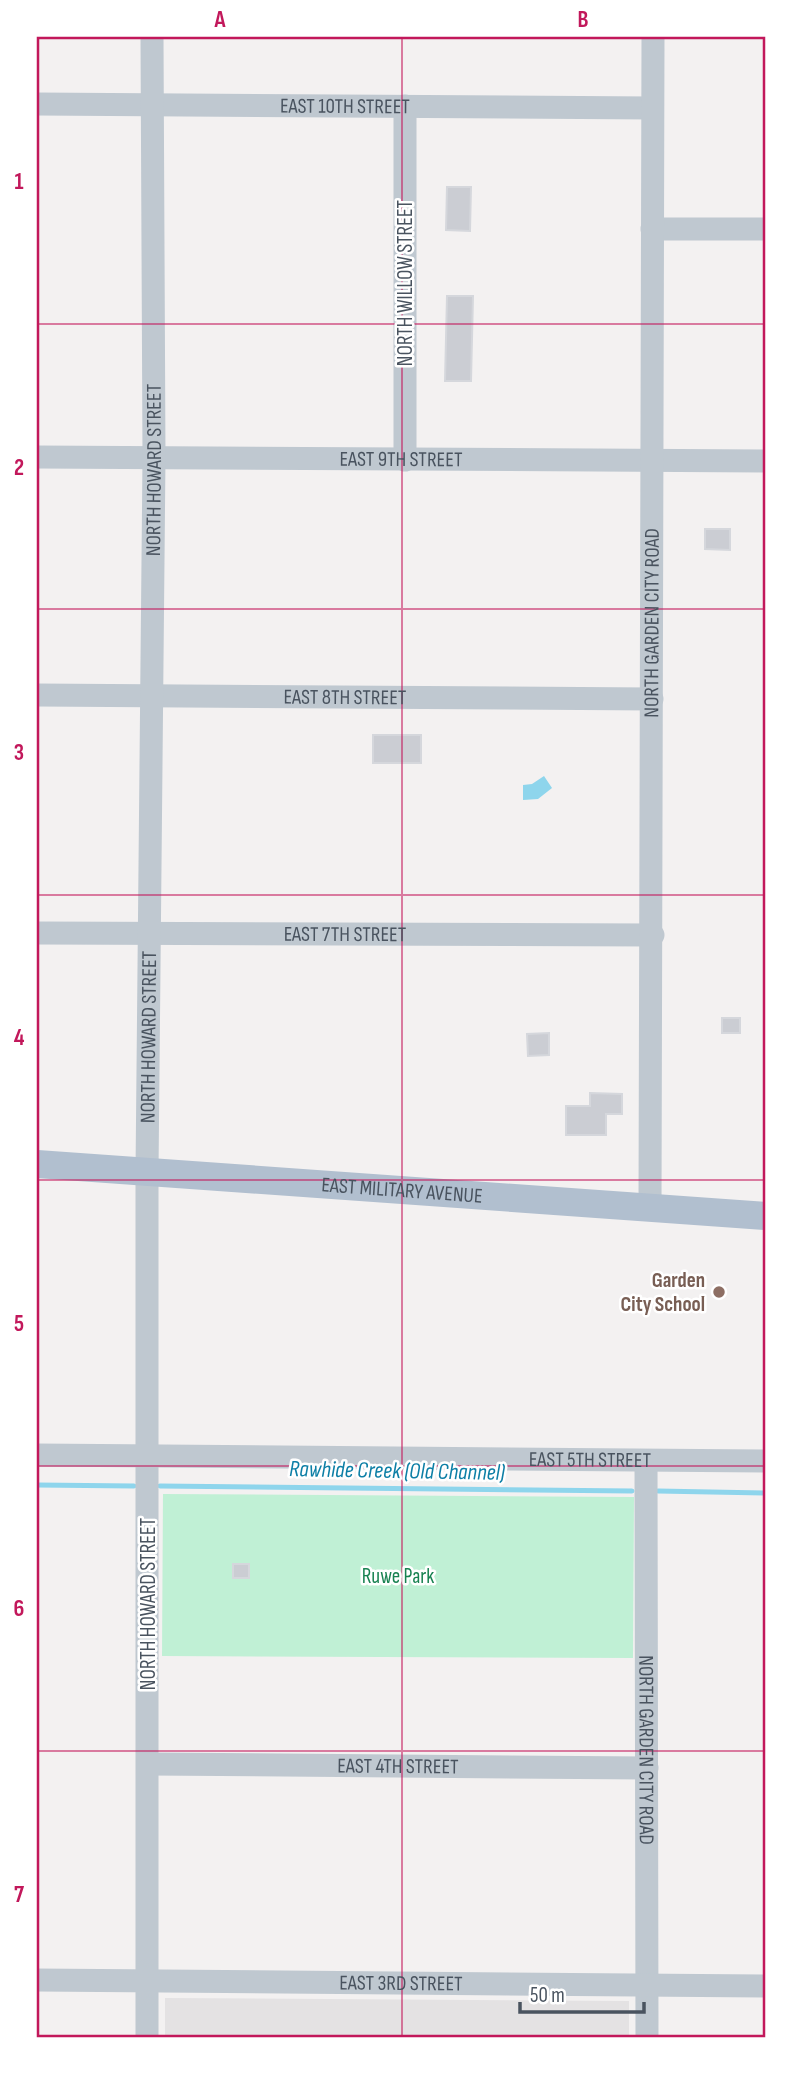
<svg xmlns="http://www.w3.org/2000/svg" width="803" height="2075" font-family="'Sofia Sans Condensed',sans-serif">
	<rect width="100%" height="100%" fill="#f3f1f1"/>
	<path fill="#e4e2e3" d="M165,1998L629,2001V2038H165Z"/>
	<path fill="#c0f0d5" d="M163,1494L634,1497L633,1658L162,1656Z"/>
	<path fill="#8ed5ec" d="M544,776L552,788L538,799L523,800V785L532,784Z"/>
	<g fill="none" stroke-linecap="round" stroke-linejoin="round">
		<path stroke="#8ed5ec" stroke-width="5" d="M37,1485L134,1486
			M160,1486L632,1491
			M658,1491L766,1493"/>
	</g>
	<path fill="#cbcdd3" stroke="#d5d7dc" stroke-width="2" d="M447,187H471L470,231L446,230Z
		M447,296H473L471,381H445Z
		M705,529H730V550L705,549Z
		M373,735H421V763H373Z
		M722,1018H740V1033H722Z
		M549,1033V1055L528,1056L527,1034Z
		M590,1093L622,1094V1114H606V1135H566V1106H590Z
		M233,1564H249V1578H233Z"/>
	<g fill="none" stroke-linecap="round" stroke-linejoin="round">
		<g stroke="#bfc8d0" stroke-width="23">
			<path id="s1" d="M37,104L652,108"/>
			<path d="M405,106V460"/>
			<path d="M652,229H766"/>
			<path id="s2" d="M37,457L766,461"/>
			<path id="s3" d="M37,695L652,699"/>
			<path id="s4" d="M37,933L653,935"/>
			<path id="s5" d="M650,1207L653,37"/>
			<path id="s6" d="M37,1455L766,1461"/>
			<path id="s7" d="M646,1461L647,2038"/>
			<path id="s8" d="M148,1764L647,1768"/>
			<path id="s9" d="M37,1980L766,1986"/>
			<path id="s10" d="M147,2038V1172L154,458L152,37"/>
		</g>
		<path stroke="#b1bfcf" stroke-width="28" id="s11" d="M37,1164L766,1216"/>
	</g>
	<path fill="none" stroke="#c2185b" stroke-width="2" stroke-opacity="0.55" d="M402,37V2038M37,324H766M37,609H766M37,895H766M37,1180H766M37,1466H766M37,1751H766"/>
	<circle fill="#8d6e63" stroke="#fff" stroke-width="2.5" cx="719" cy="1292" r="7"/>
	<g text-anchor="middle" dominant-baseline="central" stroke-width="5" stroke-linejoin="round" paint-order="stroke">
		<g font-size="21" fill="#49535f" stroke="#fff">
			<text stroke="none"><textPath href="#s1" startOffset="308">EAST 10TH STREET</textPath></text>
			<text transform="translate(405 283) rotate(-90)">NORTH WILLOW STREET</text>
			<text stroke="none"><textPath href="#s2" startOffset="364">EAST 9TH STREET</textPath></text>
			<text stroke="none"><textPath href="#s10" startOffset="1568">NORTH HOWARD STREET</textPath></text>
			<text stroke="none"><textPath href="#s5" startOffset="584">NORTH GARDEN CITY ROAD</textPath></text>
			<text stroke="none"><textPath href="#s3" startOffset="308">EAST 8TH STREET</textPath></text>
			<text stroke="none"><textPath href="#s4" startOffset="308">EAST 7TH STREET</textPath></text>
			<text stroke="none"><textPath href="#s10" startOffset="1001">NORTH HOWARD STREET</textPath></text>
			<text stroke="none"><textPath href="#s11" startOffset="366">EAST MILITARY AVENUE</textPath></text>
			<text stroke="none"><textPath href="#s6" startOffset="553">EAST 5TH STREET</textPath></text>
			<text transform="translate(148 1604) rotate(-90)">NORTH HOWARD STREET</text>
			<text stroke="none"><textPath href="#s7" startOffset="289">NORTH GARDEN CITY ROAD</textPath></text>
			<text stroke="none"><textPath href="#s8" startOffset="250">EAST 4TH STREET</textPath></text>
			<text stroke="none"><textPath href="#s9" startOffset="364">EAST 3RD STREET</textPath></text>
		</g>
		<g font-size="21" font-weight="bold" fill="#785e54" stroke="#fff" text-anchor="end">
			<text x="705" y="1280">Garden<tspan x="705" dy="24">City School</tspan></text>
		</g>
		<g font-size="21" fill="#188251" stroke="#fff">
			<text x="398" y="1576">Ruwe Park</text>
		</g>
		<g font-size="23" font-style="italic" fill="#0d7fa6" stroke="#fff">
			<text transform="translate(397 1471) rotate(1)">Rawhide Creek (Old Channel)</text>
		</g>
	</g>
	<rect width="803" height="2075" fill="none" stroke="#ffffff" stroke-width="77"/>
	<path d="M520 2002v10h124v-10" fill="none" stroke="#49535f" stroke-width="3.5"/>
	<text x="530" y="2002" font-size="21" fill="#49535f" stroke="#ffffff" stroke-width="5" paint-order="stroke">50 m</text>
	<rect x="38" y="38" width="726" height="1998" fill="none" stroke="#c2185b" stroke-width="2.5"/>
	<g font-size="23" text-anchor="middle" font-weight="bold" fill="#c2185b">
		<text x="220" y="27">A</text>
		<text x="583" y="27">B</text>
		<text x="19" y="189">1</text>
		<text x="19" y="475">2</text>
		<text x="19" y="760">3</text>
		<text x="19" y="1045">4</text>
		<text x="19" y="1331">5</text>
		<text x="19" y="1616">6</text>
		<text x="19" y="1902">7</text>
	</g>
</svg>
